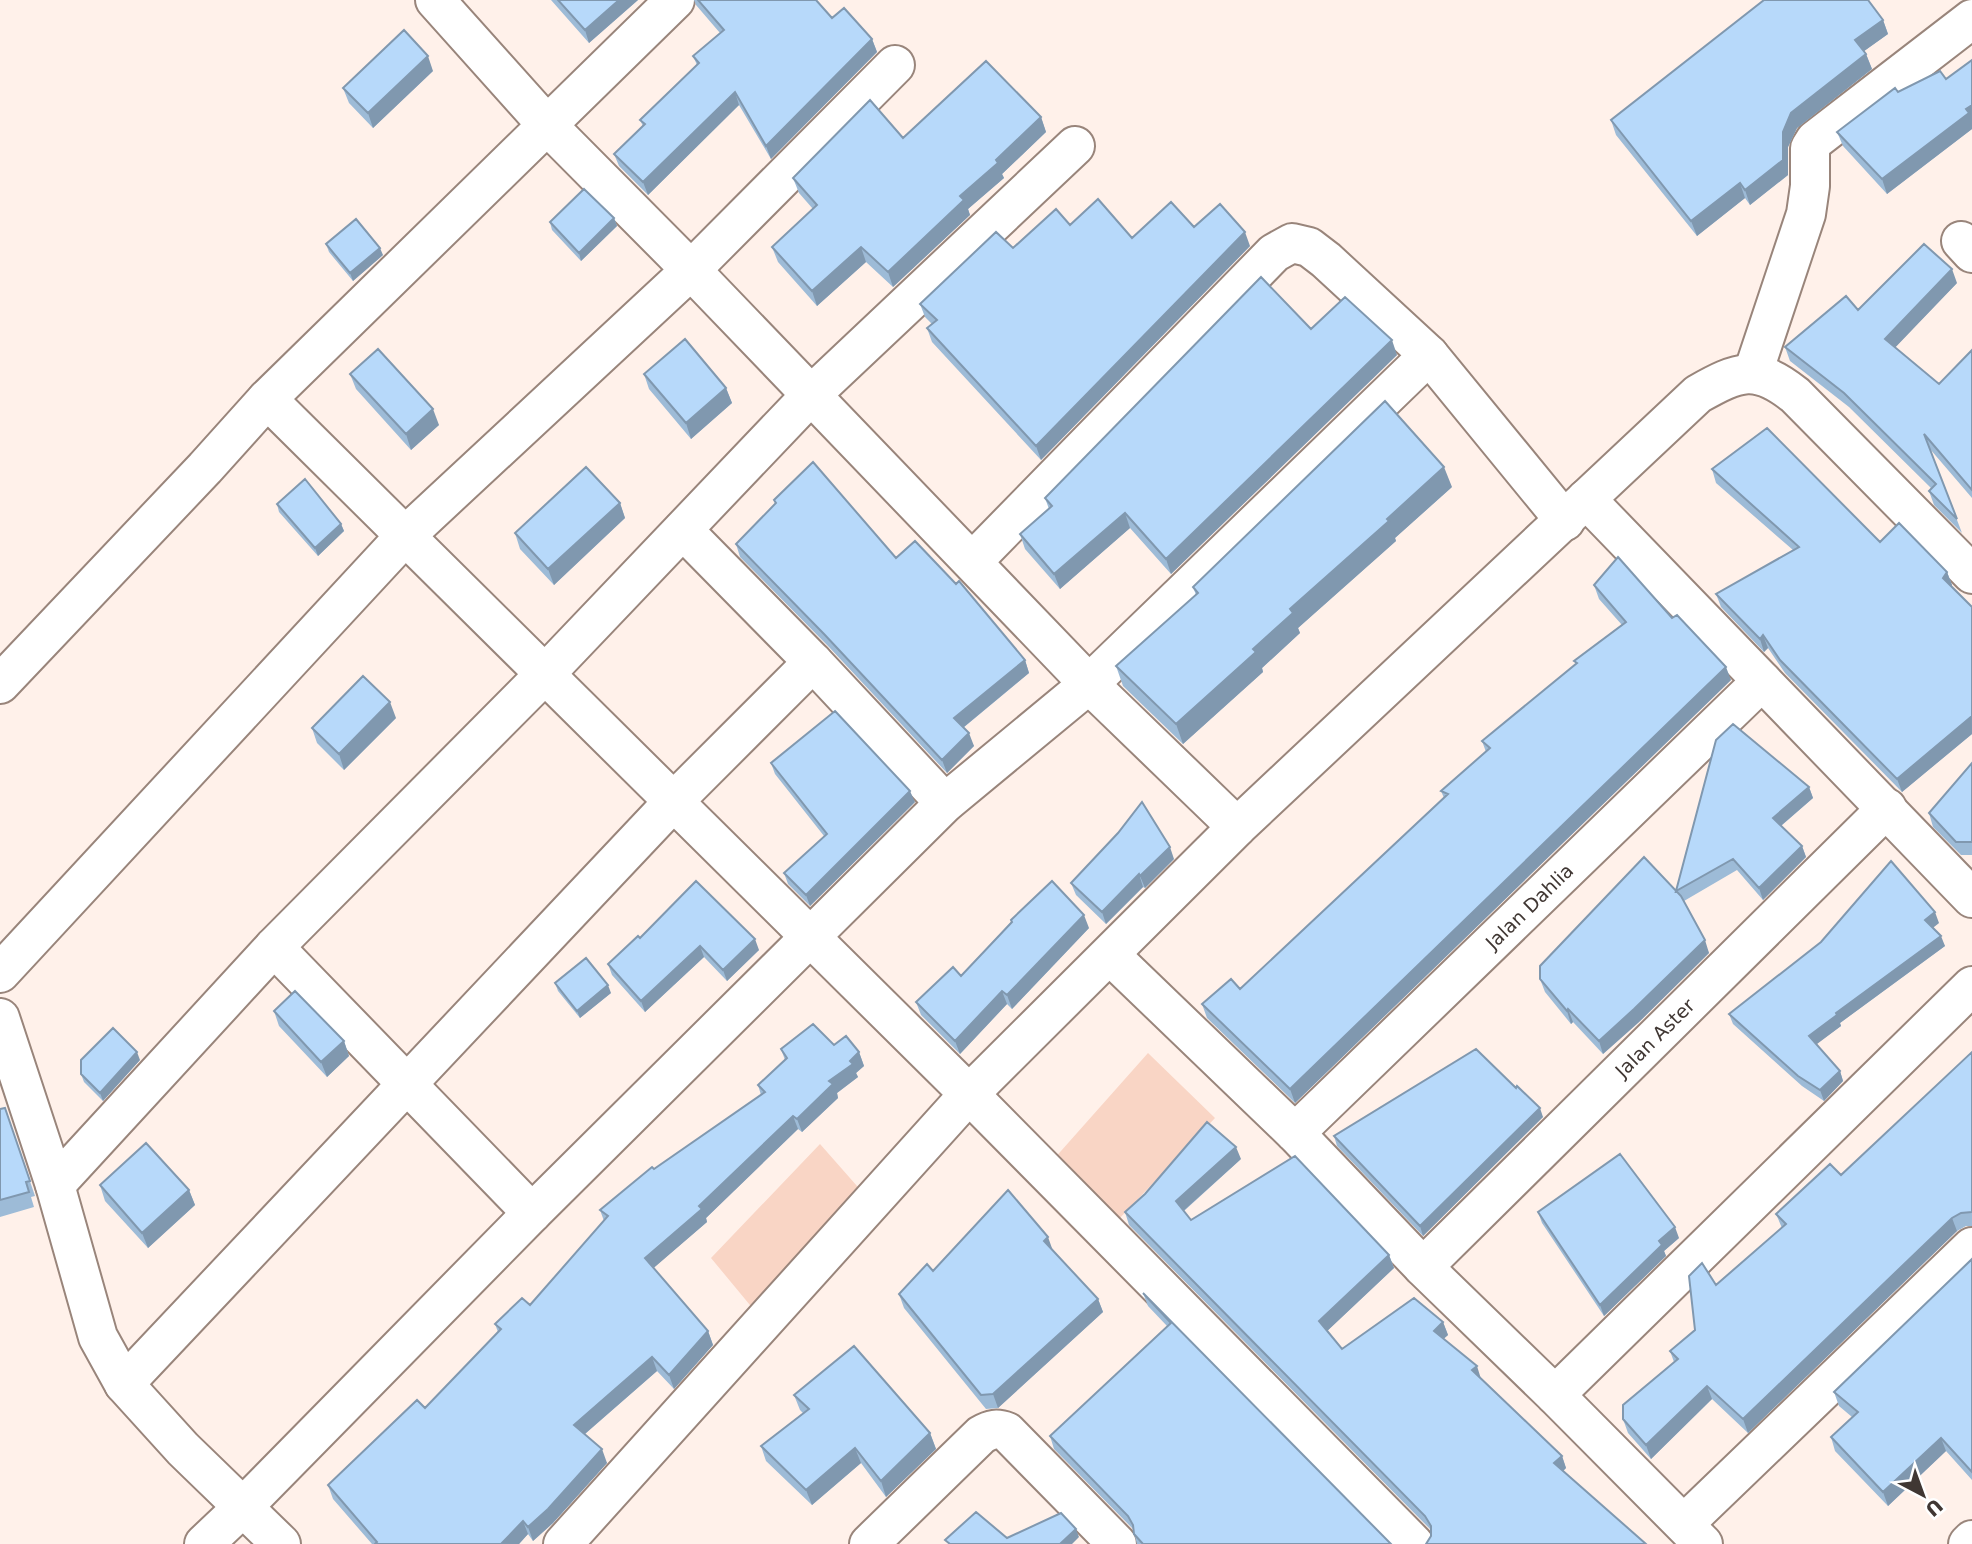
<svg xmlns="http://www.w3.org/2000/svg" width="1972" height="1544" font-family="'DejaVu Sans',sans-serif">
	<rect width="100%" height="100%" fill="#fff1ea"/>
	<path fill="#f9d5c5" d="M1148,1053L1215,1118L1117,1221L1053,1160Z
		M820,1144L879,1211L764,1322L711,1258Z"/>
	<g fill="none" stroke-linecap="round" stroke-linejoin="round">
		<defs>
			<g id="minor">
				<path d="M435,0L547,125L691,270L1089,684L1237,827"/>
				<path d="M1961,241L1972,253"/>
				<path d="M1753,373L1806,214L1810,186V148L1815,140L1972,19"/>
				<path d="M267,399L969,1094L1414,1544"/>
				<path d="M1586,499L1972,898"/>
				<path d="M683,530L813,662L945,803"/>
				<path d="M973,561L1274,253L1292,243L1309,247L1326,260L1429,355L1565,521"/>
				<path d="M0,684L205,468L267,399L675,0"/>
				<path d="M274,947L532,1213"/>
				<path d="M1110,955L1295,1133L1423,1267L1555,1395L1703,1544"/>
				<path d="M0,973L405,536L691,270L895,65"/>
				<path d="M0,1018L55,1185L98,1337L124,1384L183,1449L281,1544"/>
				<path id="s1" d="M1295,1133L1762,681"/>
				<path d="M55,1185L274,947L545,674L811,395L1075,146"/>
				<path id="s2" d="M1423,1267L1887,808"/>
				<path d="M124,1384L673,802L813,662"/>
				<path d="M1555,1395L1972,986"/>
				<path d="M1684,1524L1972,1247"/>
				<path d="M204,1544L242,1508L532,1213L945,803L1089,684L1429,355"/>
				<path d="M563,1544L969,1094L1237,827L1698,394C1739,371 1756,364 1795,395L1972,574"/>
				<path d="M869,1544L981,1435C991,1429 997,1428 1007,1432L1117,1544"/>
				<path d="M1968,1544L1972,1540"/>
			</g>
		</defs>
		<use href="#minor" stroke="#99857b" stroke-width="42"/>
		<use href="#minor" stroke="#fff" stroke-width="38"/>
	</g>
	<path fill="#9dbbd7" d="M551,0H638L589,43Z
		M694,0H816L832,18L872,39L877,52L771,159L739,105L648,195L619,166L614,154L643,126L640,120L697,65L693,56L720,33L696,5Z
		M1883,20L1888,34L1864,51L1866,54L1872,69L1797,128L1788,147V175L1750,205L1745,198L1697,236L1616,135L1611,120Z
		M1972,60V129L1887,194L1843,146L1837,132L1898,92L1946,79Z
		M433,71L373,128L349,103L343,88Z
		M1041,117L1046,132L1002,174L1004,178L968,209L970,215L893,287L866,262L817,306L778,262L772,247L813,209L799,193L793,178L903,138Z
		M614,218L617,226L581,261L552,230L550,222Z
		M1070,225L1132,238L1194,227L1250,246L1041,460L932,342L927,328L932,324L925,317L920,304L1013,248Z
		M326,244L383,255L353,281L329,252Z
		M1957,283L1895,347L1939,384L1972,350V498L1930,449L1962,533L1934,505L1929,491L1931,488L1849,407L1790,361L1785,347L1858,310Z
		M1311,329L1397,355L1171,574L1130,528L1060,589L1025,549L1020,534L1049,509L1045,498Z
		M350,374L439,425L411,450L356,389Z
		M644,374L726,388L732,403L691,439L649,389Z
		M1712,469L1947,572L1952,585L1951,587L1972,607V734L1902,792L1785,673L1768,648L1764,652L1721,607L1716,594L1793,550L1716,483Z
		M1452,487L1395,538L1396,541L1298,628L1300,633L1262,668L1263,672L1183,744L1123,686L1116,666L1196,595L1193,587Z
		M774,500L896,558L1025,660L1029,673L963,728L974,746L947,773L829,647L740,557L736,544L775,504Z
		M620,503L625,518L554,585L520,549L515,533Z
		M277,504L341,524L344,531L318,556L279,512Z
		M1594,585L1672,618L1731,680L1295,1103L1207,1018L1202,1004L1240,989L1444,798L1441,791L1486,752L1482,741L1576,664L1574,661L1622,625L1599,599Z
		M396,718L344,770L317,743L312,728Z
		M771,763L915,802L810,906L788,884L784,873L824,836L775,774Z
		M1972,763V855H1961L1933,827L1929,813Z
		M1809,787L1813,798L1781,826L1802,846L1806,857L1763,900L1737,870L1684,901L1709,953L1639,1022L1603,1054L1573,1022L1571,1024L1545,992L1540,979L1676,891Z
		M1174,859L1145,888L1143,887L1106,924L1076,895L1071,883Z
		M1011,920L1089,928L1012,1009L1007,1004L960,1054L921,1015L916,1002L961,976L1011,922Z
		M1939,923L1933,927L1945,946L1840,1023L1841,1026L1816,1044L1840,1071L1843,1081L1824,1101L1802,1086L1733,1024L1729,1014Z
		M640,938L759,950L727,981L704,957L645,1012L612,975L608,964Z
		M555,983L611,993L580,1018L558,991Z
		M274,1011L344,1041L349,1056L327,1077L279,1026Z
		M834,1045L859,1052L864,1066L856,1073L858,1077L837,1093L838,1098L802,1132L798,1129L706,1218L707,1222L653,1268L708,1331L713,1345L674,1389L657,1371L585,1434L607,1463L553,1523L533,1541L528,1534L519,1544H372L333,1499L328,1485L425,1408L498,1332L495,1324L530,1305L604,1221L600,1210L654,1169L761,1095L758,1085L785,1060L781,1049Z
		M1972,1052V1226H1966L1957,1231L1748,1433L1712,1399L1651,1459L1628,1433L1623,1419L1674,1362L1670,1351L1695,1330L1716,1285L1782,1228L1776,1214L1841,1175Z
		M140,1060L103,1101L84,1082L81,1074Z
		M1516,1088L1543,1117L1423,1236L1337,1146L1334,1136Z
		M5,1108L35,1196L31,1197L34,1207L0,1217V1109Z
		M1241,1159L1184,1211L1191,1220L1389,1255L1394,1268L1327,1331L1342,1349L1443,1322L1448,1335L1443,1339L1481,1379L1562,1456L1566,1468L1563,1471L1431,1536L1430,1529L1129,1225L1125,1212Z
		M100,1185L189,1190L195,1205L148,1248L105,1201Z
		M1538,1212L1679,1238L1664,1251L1666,1256L1604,1316L1542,1223Z
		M1053,1251L1098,1299L1103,1312L998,1408L986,1409L904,1308L899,1294L933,1271Z
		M1972,1259V1480L1946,1451L1888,1506L1835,1451L1831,1437L1852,1417L1839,1406L1834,1392Z
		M1143,1293L1391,1544H1137L1133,1529L1054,1449L1050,1436L1167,1326L1148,1306Z
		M794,1395L930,1433L936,1449L886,1497L861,1463L812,1505L766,1461L761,1446L803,1413L800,1410Z"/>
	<path fill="#8098af" d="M619,0H638L589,43L585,30Z
		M1883,20L1888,34L1860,54L1855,40Z
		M872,39L877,52L771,159L766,146Z
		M1866,54L1872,69L1797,128L1788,147V175L1750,205L1745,190L1791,113Z
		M428,56L433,71L373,128L368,113Z
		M735,92L739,105L648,195L643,182Z
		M1972,105V129L1887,194L1882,179Z
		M1041,117L1046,132L1002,174L1004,178L968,209L970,215L893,287L888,272L960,196Z
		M1740,183L1745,198L1697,236L1691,221Z
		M614,218L617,226L581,261L579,253Z
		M1245,232L1250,246L1041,460L1036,446Z
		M861,247L866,262L817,306L812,291Z
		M380,248L383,255L353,281L350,273Z
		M1952,269L1957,283L1890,353L1885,339Z
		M1392,340L1397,355L1171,574L1166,559Z
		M726,388L732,403L691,439L686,423Z
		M433,409L439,425L411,450L406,434Z
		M1444,467L1452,487L1395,538L1396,541L1298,628L1300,633L1262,668L1263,672L1183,744L1176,724L1253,649L1290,609Z
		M620,503L625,518L554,585L548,569Z
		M1125,513L1130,528L1060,589L1054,574Z
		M341,524L344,531L318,556L315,548Z
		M1947,572L1952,585L1947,592L1943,578Z
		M1763,635L1768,648L1764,652L1760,639Z
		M1025,660L1029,673L959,731L954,718Z
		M1726,667L1731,680L1295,1103L1290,1089Z
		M390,702L396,718L344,770L339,754Z
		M1972,716V734L1902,792L1897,779Z
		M969,733L974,746L947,773L942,760Z
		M1809,787L1813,798L1777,829L1773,818Z
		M910,791L915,802L810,906L806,895Z
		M1802,846L1806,857L1763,900L1759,888Z
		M1170,847L1174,859L1145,888L1140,876Z
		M1139,874L1143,887L1106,924L1102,912Z
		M1935,912L1939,923L1929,931L1925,920Z
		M1084,915L1089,928L1012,1009L1007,995Z
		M1941,936L1945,946L1840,1023L1841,1026L1813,1047L1809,1036L1836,1013Z
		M755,939L759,950L727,981L723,970Z
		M1705,940L1709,953L1639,1022L1603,1054L1599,1041Z
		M700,946L704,957L645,1012L641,1001Z
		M608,985L611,993L580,1018L577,1011Z
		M1002,991L1007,1004L960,1054L955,1041Z
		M1568,1009L1573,1022L1571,1024L1567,1011Z
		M344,1041L349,1056L327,1077L321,1062Z
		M137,1052L140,1060L103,1101L100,1093Z
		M859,1052L864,1066L856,1073L858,1077L837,1093L838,1098L802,1132L797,1119L829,1081Z
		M1840,1071L1843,1081L1824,1101L1820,1090Z
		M1540,1108L1543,1117L1423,1236L1420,1226Z
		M793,1116L798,1129L706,1218L707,1222L649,1272L645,1258Z
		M1236,1147L1241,1159L1181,1213L1176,1201Z
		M189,1190L195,1205L148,1248L142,1233Z
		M1952,1218L1957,1231L1748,1433L1743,1419Z
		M1675,1227L1679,1238L1664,1251L1666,1256L1604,1316L1600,1305L1659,1241Z
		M1048,1237L1053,1251L1044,1241Z
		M1389,1255L1394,1268L1324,1334L1319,1321Z
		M1098,1299L1103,1312L998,1408L993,1394Z
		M1443,1322L1448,1335L1438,1344L1434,1331Z
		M708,1331L713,1345L674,1389L669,1375Z
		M652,1357L657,1371L579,1439L574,1425Z
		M1477,1366L1481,1379L1472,1370Z
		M1707,1386L1712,1399L1651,1459L1646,1445Z
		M930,1433L936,1449L886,1497L881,1481Z
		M1941,1438L1946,1451L1888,1506L1883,1492Z
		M855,1448L861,1463L812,1505L806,1490Z
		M602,1449L607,1463L553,1523L533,1541L528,1527Z
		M1562,1456L1566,1468L1558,1476L1554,1463Z
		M523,1521L528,1534L519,1544H501Z
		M1076,1529L1079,1537L1072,1544H1060Z"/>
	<path fill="#b7d9fa" stroke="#8098af" stroke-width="2" d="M558,0H619L585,30Z
		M698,0H816L832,18L844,8L872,39L766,146L735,92L643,182L614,154L645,124L640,120L699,63L693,56L724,30Z
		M1764,0H1868L1883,20L1855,40L1866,54L1791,113L1783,132V160L1745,190L1740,183L1691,221L1611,120Z
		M404,30L428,56L368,113L343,88Z
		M1972,60V105L1966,109L1969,113L1882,179L1837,132L1895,88L1898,92L1940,71L1946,79Z
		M986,61L1041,117L996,160L998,163L960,196L964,200L888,272L861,247L812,291L772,247L817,205L793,178L870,100L903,138Z
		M584,189L614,218L579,253L550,222Z
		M1098,199L1132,238L1171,202L1194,227L1220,204L1245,232L1036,446L927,328L937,320L920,304L996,232L1013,248L1056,209L1070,225Z
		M356,219L380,248L350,273L326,244Z
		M1924,244L1952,269L1885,339L1939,384L1972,350V490L1924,434L1957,519L1929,491L1936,484L1844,393L1785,347L1846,296L1858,310Z
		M1261,277L1311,329L1345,297L1392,340L1166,559L1125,513L1054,574L1020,534L1052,506L1045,498Z
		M685,339L726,388L686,423L644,374Z
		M378,349L433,409L406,434L350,374Z
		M1385,401L1444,467L1387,519L1389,521L1290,609L1293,613L1253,649L1256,652L1176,724L1116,666L1198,593L1193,587Z
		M1767,428L1880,542L1899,523L1947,572L1943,578L1972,607V716L1897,779L1780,660L1763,635L1760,639L1716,594L1799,547L1712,469Z
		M813,462L896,558L915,541L956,584L959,581L1025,660L954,718L969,733L942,760L824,634L736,544L776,503L774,500Z
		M586,467L620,503L548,569L515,533Z
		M305,479L341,524L315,548L277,504Z
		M1618,557L1672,618L1677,615L1726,667L1290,1089L1202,1004L1231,979L1240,989L1448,794L1441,791L1490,748L1482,741L1577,663L1574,661L1626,622L1594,585Z
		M363,676L390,702L339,754L312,728Z
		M835,711L910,791L806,895L784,873L827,834L771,763Z
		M1733,724L1809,787L1773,818L1802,846L1759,888L1733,859L1676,891L1716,740Z
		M1972,763V842H1956L1929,813Z
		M1142,802L1170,847L1140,876L1139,874L1102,912L1071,883L1118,833Z
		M1644,857L1681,896L1705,940L1634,1009L1599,1041L1568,1009L1567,1011L1540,979V966Z
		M1891,861L1935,912L1925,920L1941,936L1836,1013L1837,1015L1809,1036L1840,1071L1820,1090L1798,1076L1729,1014L1821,942Z
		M696,881L755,939L723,970L700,946L641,1001L608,964L638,936L640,938Z
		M1052,881L1084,915L1007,995L1002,991L955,1041L916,1002L953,967L961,976L1012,922L1011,920Z
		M586,958L608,985L577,1011L555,983Z
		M295,991L344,1041L321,1062L274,1011Z
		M813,1024L834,1045L846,1036L859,1052L850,1061L853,1064L829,1081L833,1084L797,1119L793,1116L699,1206L702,1209L645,1258L708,1331L669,1375L652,1357L574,1425L602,1449L548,1509L528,1527L523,1521L501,1544H375L377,1542L328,1485L417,1400L425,1408L501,1329L495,1324L522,1298L530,1305L608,1216L600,1210L652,1167L654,1169L765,1092L758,1085L787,1058L781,1049Z
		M113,1028L137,1052L100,1093L81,1074V1060Z
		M1476,1049L1516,1088L1517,1086L1540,1108L1420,1226L1334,1136Z
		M1972,1052V1212L1961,1213L1952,1218L1743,1419L1707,1386L1646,1445L1623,1419V1405L1678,1359L1670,1351L1695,1330L1689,1276L1702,1263L1716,1285L1786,1224L1776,1214L1830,1164L1841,1175Z
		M5,1108L30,1181L26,1182L29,1192L0,1200V1109Z
		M1207,1122L1236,1147L1176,1201L1191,1220L1295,1156L1389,1255L1319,1321L1342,1349L1414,1298L1443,1322L1434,1331L1477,1366L1472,1370L1562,1456L1554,1463L1646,1544H1426L1431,1536V1526L1425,1516L1125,1212L1145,1194Z
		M146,1143L189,1190L142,1233L100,1185Z
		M1620,1154L1675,1227L1659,1241L1662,1245L1600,1305L1538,1212Z
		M1008,1190L1048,1237L1044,1241L1098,1299L993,1394L981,1395L899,1294L927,1264L933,1271Z
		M1972,1259V1472L1941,1438L1883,1492L1831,1437L1858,1412L1834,1392Z
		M1143,1293L1391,1544H1143L1134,1534L1133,1525L1128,1516L1050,1436L1171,1323Z
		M854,1346L930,1433L881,1481L855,1448L806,1490L761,1446L809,1409L794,1395Z
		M976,1512L1007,1538L1061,1513L1076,1529L1060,1544H950L945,1540Z"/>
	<g text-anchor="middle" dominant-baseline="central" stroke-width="7" stroke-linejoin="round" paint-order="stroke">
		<g font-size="19" fill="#403733" stroke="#fff">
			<text stroke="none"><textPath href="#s1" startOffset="326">Jalan Dahlia</textPath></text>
			<text stroke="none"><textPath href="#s2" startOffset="326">Jalan Aster</textPath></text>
		</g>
	</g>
	<g transform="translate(1923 1495) rotate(139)" stroke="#ffffff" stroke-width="5" paint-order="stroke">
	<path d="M0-5L12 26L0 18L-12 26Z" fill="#403733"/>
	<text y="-10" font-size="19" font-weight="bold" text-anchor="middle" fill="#403733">U</text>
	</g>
</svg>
